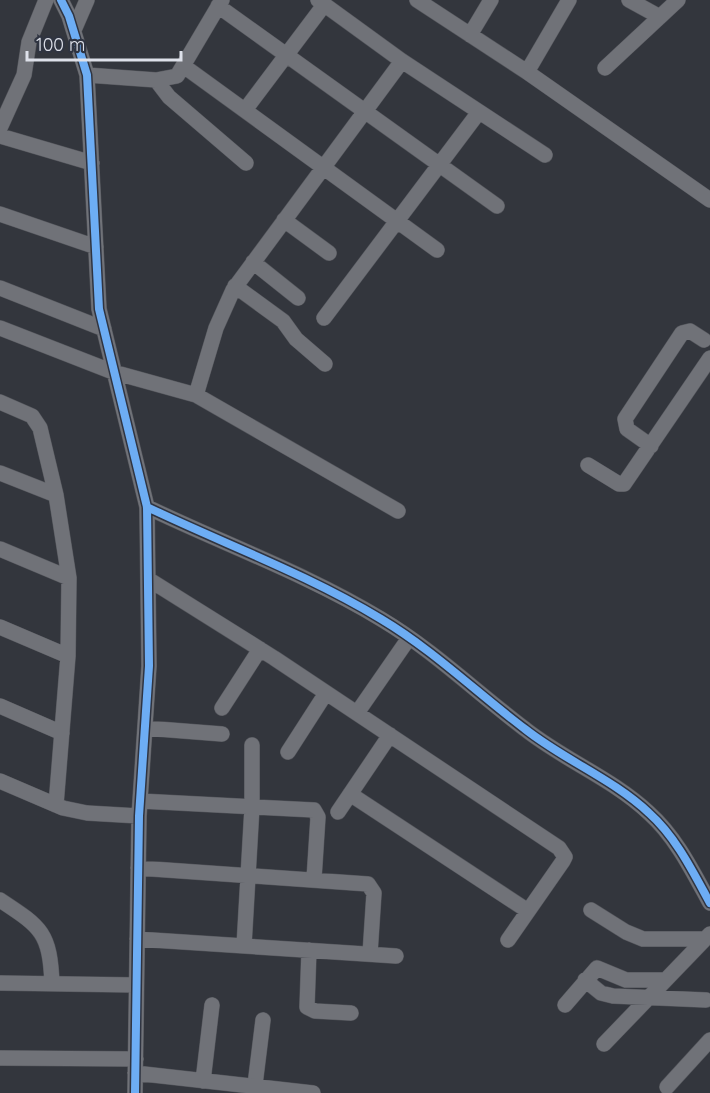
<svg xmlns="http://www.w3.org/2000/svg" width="710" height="1093" font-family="Quicksand,sans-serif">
	<rect width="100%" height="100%" fill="#33363d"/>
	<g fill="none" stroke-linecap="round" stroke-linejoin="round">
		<defs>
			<path id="minor" d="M61,0L69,16L87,75L99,309L147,507L149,666L139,816L135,1093
				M318,0L402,61L545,155
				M417,0L527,72L710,200
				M629,0L660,17
				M218,6L497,206
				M74,30L87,0
				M470,35L491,0
				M185,67L437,250
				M605,68L678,0
				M527,72L569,0
				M87,75L156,80L177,76L222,0
				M156,80L169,97L246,163
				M245,110L324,5
				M0,128L24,75L29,42L46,0
				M0,136L92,163
				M0,214L96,247
				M284,220L329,253
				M253,262L298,298
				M235,286L283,321L296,339L325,364
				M0,288L104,329
				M324,318L479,112
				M0,328L113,372L196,395L216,328L233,290L402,61
				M196,395L398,511
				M0,402L32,416L40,428L56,495L69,578L68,656L56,805
				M651,446L627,429L625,419L682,333L690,331L704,340
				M588,465L619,484H624L710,358
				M0,473L56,495
				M147,507C224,544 307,574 381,619C433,650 476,692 525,729C564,760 613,779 649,813C676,837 693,872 710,903
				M0,549L69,578
				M148,579L274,658L559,848L565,857L563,861L508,940
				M0,627L68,656
				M0,706L62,733
				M222,708L260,649
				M357,713L409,638
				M145,728L222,734
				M288,752L326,693
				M0,781L63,808L87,813L139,816
				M350,794L528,911
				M140,801L314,810L318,817L314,879
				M338,812L390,735
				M138,868L368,884L374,893L370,954
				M0,900C41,927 50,932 52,984
				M591,910L626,932L643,939H705
				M137,939L396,956
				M244,946L252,807V745
				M309,950L307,1007L315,1011L351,1013
				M585,980L601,993L613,996L706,1000
				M0,983L136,985
				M565,1005L597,968L626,980H665
				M604,1044L710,934
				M0,1058L136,1059
				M135,1073L313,1093
				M203,1081L212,1005
				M667,1087L710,1040
				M254,1093L263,1020"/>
		</defs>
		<use href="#minor" stroke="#53555b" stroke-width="16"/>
		<use href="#minor" stroke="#707278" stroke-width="15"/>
		<defs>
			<path id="cycleway" d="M61,0L69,16L87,75L99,309L147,507L149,666L139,816L135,1093
				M147,507C224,544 307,574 381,619C433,650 476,692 525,729C564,760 613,779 649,813C676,837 693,872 710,903"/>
		</defs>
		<use href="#cycleway" stroke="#2f3441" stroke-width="11"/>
		<use href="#cycleway" stroke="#6dadf4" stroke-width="8"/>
	</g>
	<path d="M27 51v9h154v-9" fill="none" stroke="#dee1ea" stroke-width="3"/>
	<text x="36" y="51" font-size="18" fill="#dee1ea" stroke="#2f3441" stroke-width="4.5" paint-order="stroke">100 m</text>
</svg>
